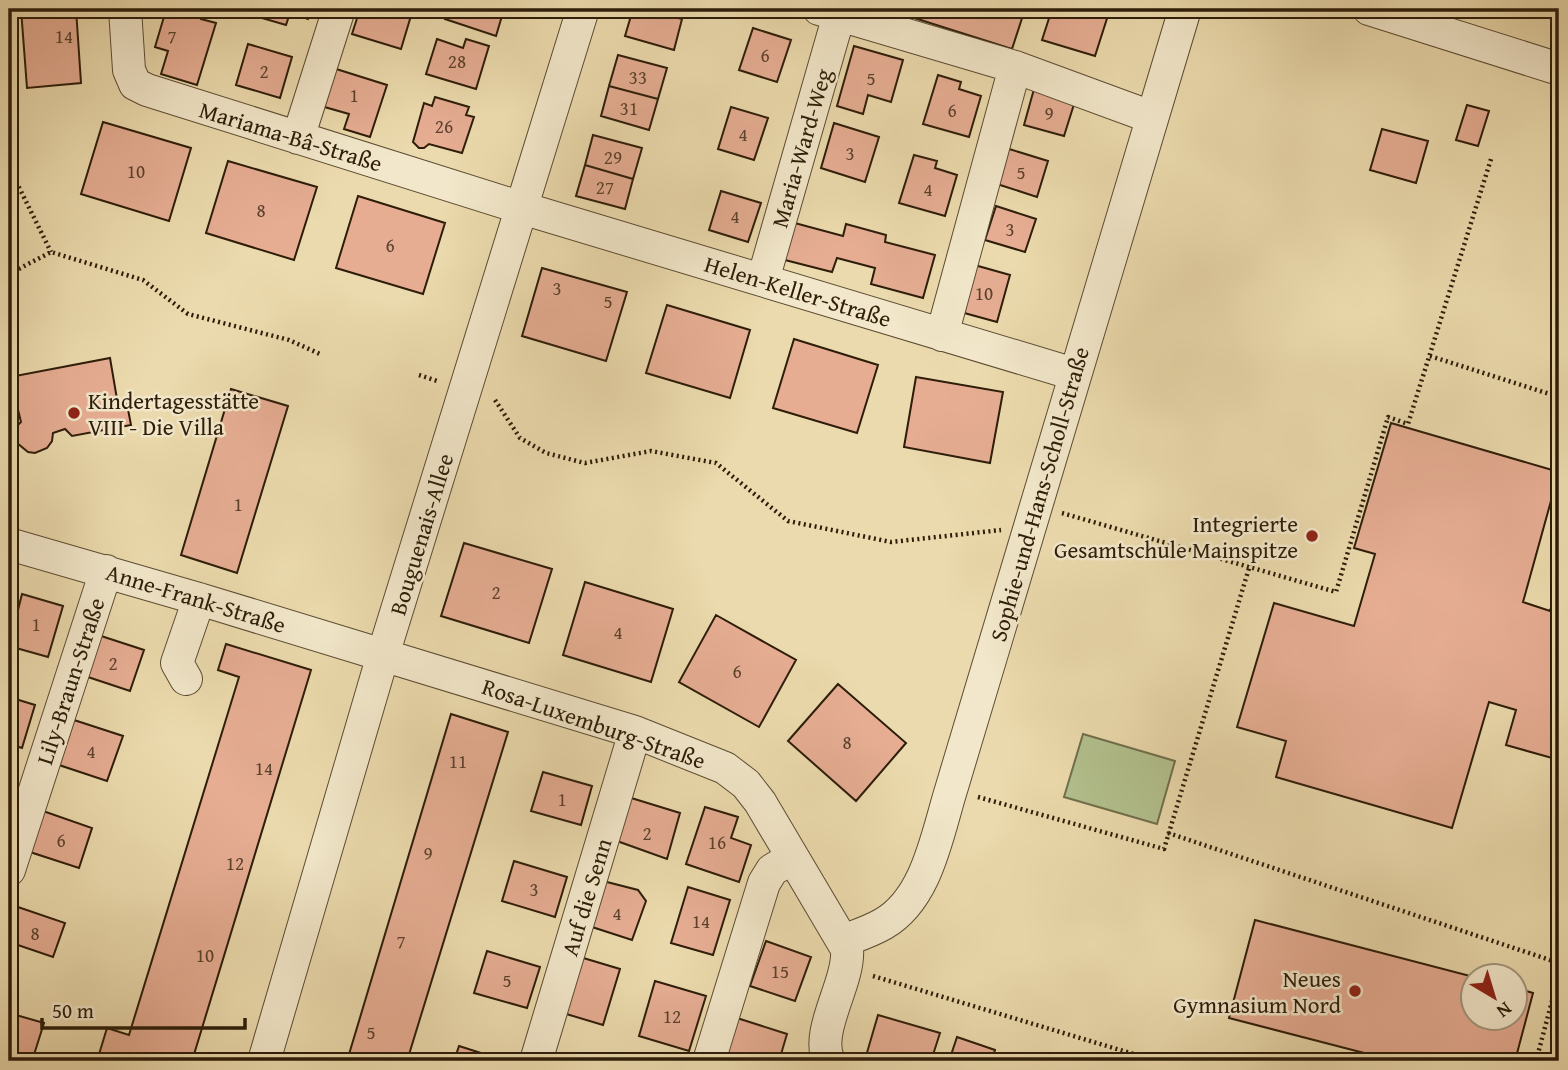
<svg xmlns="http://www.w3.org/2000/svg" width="1568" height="1070" font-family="'Gentium Book Plus',serif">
	<rect width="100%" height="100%" fill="#ebdaad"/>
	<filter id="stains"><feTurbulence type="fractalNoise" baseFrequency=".00286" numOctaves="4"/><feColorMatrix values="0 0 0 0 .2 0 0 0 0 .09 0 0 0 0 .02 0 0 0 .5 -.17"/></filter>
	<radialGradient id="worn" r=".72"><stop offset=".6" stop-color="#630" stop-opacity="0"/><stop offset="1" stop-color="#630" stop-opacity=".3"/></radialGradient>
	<path fill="#b2c18e" stroke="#706f4c" stroke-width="2" d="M1083,734L1175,761L1157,824L1064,797Z"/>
	<path fill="#e6ad93" stroke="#2d1d09" stroke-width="2" d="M21,9H76L81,83L27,88Z
		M163,9H204L201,19L216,23L197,85L161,74L168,51L155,47L166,10Z
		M257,9H311L308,19L290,13L286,25L255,16Z
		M360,9H413L401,49L352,34Z
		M448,9H504L496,36L445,19Z
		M633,9H644L682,19L674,50L625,36Z
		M644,9H685L682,19Z
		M886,9H1025L1012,49Z
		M1052,9H1110L1095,56L1042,40Z
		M753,28L791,40L777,82L739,70Z
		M437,39L463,48L466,39L489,46L476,89L426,74Z
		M248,44L292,57L280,98L236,85Z
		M854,46L903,60L891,102L868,95L863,114L837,106Z
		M618,55L667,68L658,99L609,86Z
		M333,68L387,85L370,137L344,129L349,114L321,106Z
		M938,75L961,82L959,89L981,96L969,137L923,124Z
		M609,86L658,99L649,130L601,116Z
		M1034,89L1075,101L1064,136L1024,125Z
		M435,97L469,107L466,115L474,117L462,153L429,144L424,148H419L413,142L424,103L432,106Z
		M1467,105L1489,111L1478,146L1456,140Z
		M731,107L768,118L754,160L718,149Z
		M103,122L191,148L169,221L81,194Z
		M834,123L879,137L865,182L821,168Z
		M1382,129L1428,141L1416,183L1370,170Z
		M593,135L642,148L633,179L585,165Z
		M1006,148L1048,161L1037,197L994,183Z
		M914,155L937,161L935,168L957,175L945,216L899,203Z
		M228,161L317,187L294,260L206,233Z
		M585,165L633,179L625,209L576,196Z
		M721,191L761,203L748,242L709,230Z
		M358,196L445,223L423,294L336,268Z
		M996,206L1036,219L1025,252L985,240Z
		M791,222L843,236L846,224L886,235L885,242L935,255L923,298L871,284L875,268L837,258L832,272L781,259Z
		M971,264L1010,275L997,322L957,311Z
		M542,268L627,292L606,361L522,336Z
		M667,305L750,330L730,398L646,373Z
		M794,339L878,365L857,433L773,408Z
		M110,358L118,405L127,404L131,425L72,436L65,429L53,433L52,441L47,448L35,453L28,452L17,443L16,427L21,422L10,377Z
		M916,377L1003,392L990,463L904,447Z
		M231,389L288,406L237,573L181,555Z
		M1391,423L1559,472L1523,602L1550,611L1559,580V760L1506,745L1516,710L1489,702L1452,828L1276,777L1286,741L1237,727L1274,603L1354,626L1375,554L1354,548Z
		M464,543L552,569L529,643L441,616Z
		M585,582L673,609L651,682L563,655Z
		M22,594L63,606L48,657L9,646Z
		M716,615L796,660L759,727L679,682Z
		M95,634L144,650L130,691L82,675Z
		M226,644L311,670L192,1061H97L107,1028L129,1035L239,677L218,670Z
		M838,684L906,743L856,801L788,741Z
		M9,697L35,705L22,748L9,744Z
		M451,714L508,732L407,1061H347Z
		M74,720L123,736L107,781L59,765Z
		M543,772L592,786L581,825L531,811Z
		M628,797L680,813L667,859L617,841Z
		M705,807L738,817L731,838L751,845L739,882L686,864Z
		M43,811L92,828L79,868L30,852Z
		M514,861L567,877L555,917L502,901Z
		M603,881L638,890L646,901L632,940L589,926Z
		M688,887L730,900L713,955L671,943Z
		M15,906L65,923L53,957L9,942V924Z
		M1255,920L1474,977V1018H1516V988L1533,993L1515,1061H1395L1229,1018Z
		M766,941L811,957L795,1001L750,986Z
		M487,951L540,967L527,1008L474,993Z
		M580,957L620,969L603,1025L563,1013Z
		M655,981L706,996L689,1051L639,1036Z
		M9,1013L44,1023L32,1061H9Z
		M878,1015L940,1033L931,1061H882L866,1056Z
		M737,1018L787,1034L779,1061H747L725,1054Z
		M957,1037L995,1050L992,1061H949Z
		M459,1046L506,1061H454Z"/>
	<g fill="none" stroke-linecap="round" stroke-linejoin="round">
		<defs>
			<path id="minor" d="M125,9L129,70L135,84L147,90L522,208L1074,374
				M819,9L1015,67L1151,117
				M1369,9L1559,69
				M298,138L339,9
				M763,280L839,15
				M942,335L1015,67
				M9,544L199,599L635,732L725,768L746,784L760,802L847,949C850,982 814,1032 829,1061
				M186,679L177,663L199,599
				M9,870L106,571
				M843,941C856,936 871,931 883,924C927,899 937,835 951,790L1185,9
				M264,1061L383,655L583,9
				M536,1061L635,732
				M709,1061L764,883L772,870L792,858"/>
		</defs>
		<use href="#minor" stroke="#5c4c32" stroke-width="34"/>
		<path stroke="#2d1d09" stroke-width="4.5" stroke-dasharray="2 3.5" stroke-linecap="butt" d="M9,167L51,252
			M9,274L51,252L143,280L188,314L289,340L320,354
			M1430,356L1559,397
			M419,375L437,381
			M495,400L520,438L546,453L585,463L651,451L716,463L788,521L891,542L1001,530
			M1062,513L1336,592L1388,417L1408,424L1491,159
			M978,797L1164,849L1250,565
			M1168,833L1559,963
			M873,976L1157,1061
			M1536,1061L1559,975"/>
		<use href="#minor" stroke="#f2e7ca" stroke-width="32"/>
	</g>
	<g fill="#8f2418" stroke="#f2e7ca" stroke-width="2.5">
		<circle cx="74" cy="413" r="7"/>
		<circle cx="1312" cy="536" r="7"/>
		<circle cx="1355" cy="991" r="7"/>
	</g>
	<g text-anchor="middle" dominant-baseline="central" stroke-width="5" stroke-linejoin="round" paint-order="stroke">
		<g font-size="19" fill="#5b412c">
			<text x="64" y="36">14</text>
			<text x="172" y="36">7</text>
			<text x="765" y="55">6</text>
			<text x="457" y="61">28</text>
			<text x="264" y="71">2</text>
			<text x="638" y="77">33</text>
			<text x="871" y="78">5</text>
			<text x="354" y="95">1</text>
			<text x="629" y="108">31</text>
			<text x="952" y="110">6</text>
			<text x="1049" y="113">9</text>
			<text x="444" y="126">26</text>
			<text x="743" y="134">4</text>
			<text x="850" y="153">3</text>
			<text x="613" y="157">29</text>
			<text x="136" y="171">10</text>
			<text x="1021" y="172">5</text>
			<text x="605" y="187">27</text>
			<text x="928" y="189">4</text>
			<text x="261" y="210">8</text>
			<text x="735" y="216">4</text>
			<text x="1010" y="229">3</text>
			<text x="390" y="245">6</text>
			<text x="557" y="288">3</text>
			<text x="984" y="293">10</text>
			<text x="608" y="301">5</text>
			<text x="238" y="504">1</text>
			<text x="496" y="592">2</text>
			<text x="36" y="624">1</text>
			<text x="618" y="632">4</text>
			<text x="113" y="663">2</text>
			<text x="737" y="671">6</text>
			<text x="847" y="742">8</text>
			<text x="91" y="751">4</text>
			<text x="458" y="761">11</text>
			<text x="264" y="768">14</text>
			<text x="562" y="799">1</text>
			<text x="647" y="833">2</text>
			<text x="61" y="840">6</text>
			<text x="717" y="842">16</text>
			<text x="428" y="853">9</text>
			<text x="235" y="863">12</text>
			<text x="534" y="889">3</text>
			<text x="617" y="913">4</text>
			<text x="701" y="921">14</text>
			<text x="35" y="933">8</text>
			<text x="401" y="941">7</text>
			<text x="205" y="955">10</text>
			<text x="780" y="971">15</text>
			<text x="507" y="980">5</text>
			<text x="672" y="1016">12</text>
			<text x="371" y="1032">5</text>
		</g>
		<g font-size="23" fill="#2d1d09" stroke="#f2e7ca">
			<text transform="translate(291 136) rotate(17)">Mariama-Bâ-Straße</text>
			<text transform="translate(801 148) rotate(-74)">Maria-Ward-Weg</text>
			<text transform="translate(798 291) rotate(17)">Helen-Keller-Straße</text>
			<text transform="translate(1039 494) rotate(-74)">Sophie-und-Hans-Scholl-Straße</text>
			<text transform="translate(421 534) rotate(-73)">Bouguenais-Allee</text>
			<text transform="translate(196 598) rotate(17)">Anne-Frank-Straße</text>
			<text transform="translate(70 681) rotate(-72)">Lily-Braun-Straße</text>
			<text transform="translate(594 723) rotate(19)">Rosa-Luxemburg-Straße</text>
			<text transform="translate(586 897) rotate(-73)">Auf die Senn</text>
		</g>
		<g font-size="23" fill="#2d1d09" stroke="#f2e7ca" text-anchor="end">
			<text x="88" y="400" text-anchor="start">Kindertagesstätte<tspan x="88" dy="26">VIII - Die Villa</tspan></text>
			<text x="1298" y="523">Integrierte<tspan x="1298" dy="26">Gesamtschule Mainspitze</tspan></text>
			<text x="1341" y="978">Neues<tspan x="1341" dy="26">Gymnasium Nord</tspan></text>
		</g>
	</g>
	<rect width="1568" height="1070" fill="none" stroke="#ebdaad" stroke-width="35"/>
	<rect x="10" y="10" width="1547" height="1049" fill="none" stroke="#2d1d09" stroke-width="3.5"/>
	<rect x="18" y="18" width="1533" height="1035" fill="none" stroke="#2d1d09" stroke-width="2"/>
	<g transform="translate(1494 997) rotate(142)"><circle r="33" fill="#f2e7ca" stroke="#a3967d" stroke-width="2"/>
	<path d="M0-5L12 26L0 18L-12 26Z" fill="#8f2418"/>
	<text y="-10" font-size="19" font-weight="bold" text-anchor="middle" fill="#2d1d09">N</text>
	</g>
	<path d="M42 1018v10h203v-10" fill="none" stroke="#2d1d09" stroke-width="3.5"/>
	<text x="52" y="1018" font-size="21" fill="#2d1d09" stroke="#f2e7ca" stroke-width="5" paint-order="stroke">50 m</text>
	<rect width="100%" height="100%" filter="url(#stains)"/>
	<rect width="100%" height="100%" fill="url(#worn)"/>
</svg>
